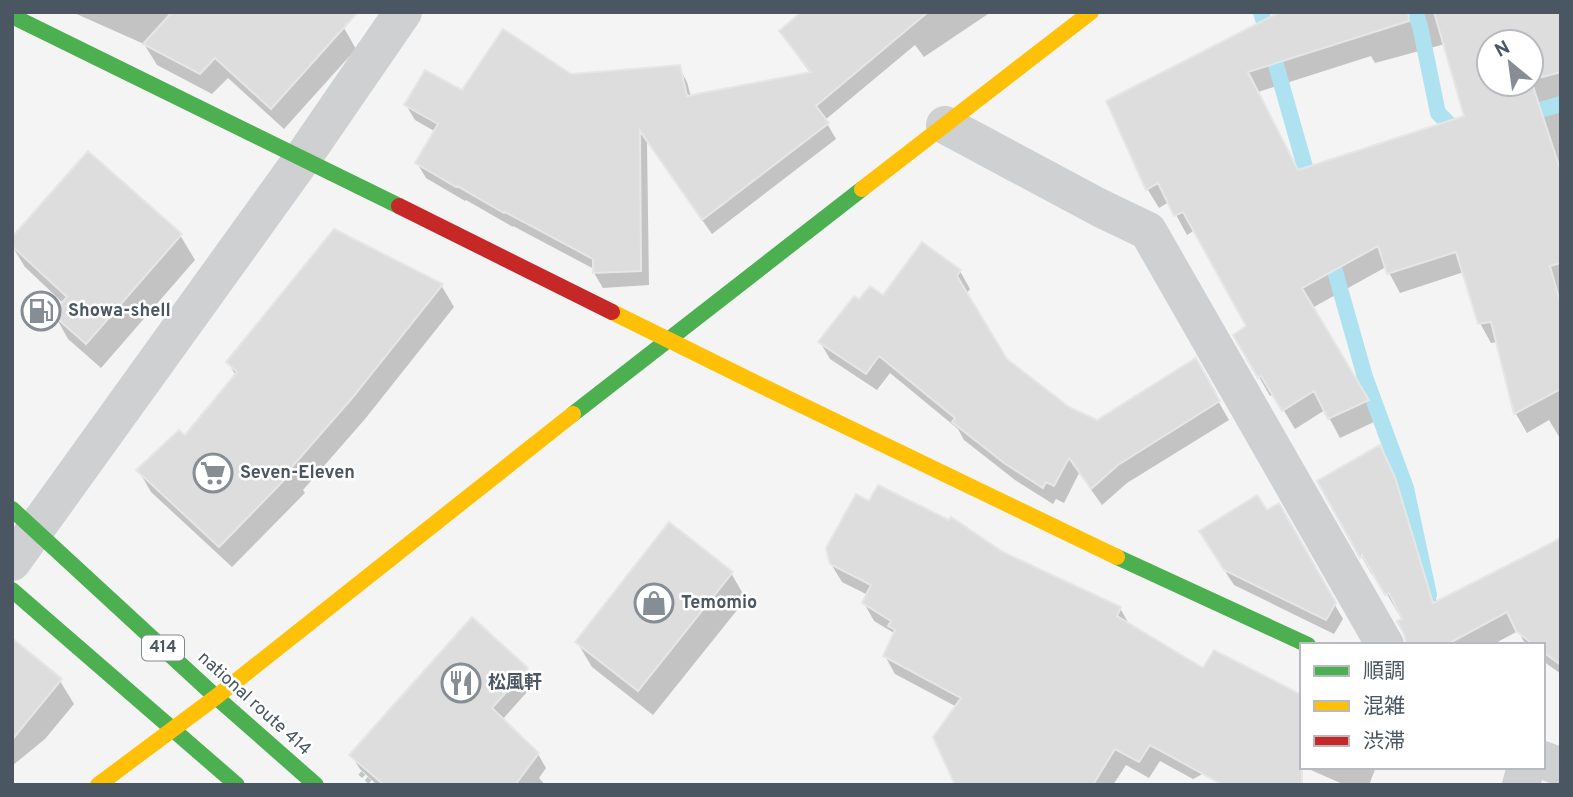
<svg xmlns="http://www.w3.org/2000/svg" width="1573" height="797" font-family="Overpass,'Noto Sans JP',sans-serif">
	<rect width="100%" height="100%" fill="#f4f4f4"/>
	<path fill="#0003" fill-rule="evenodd" d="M72,12H327L344,28L356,49L284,129L228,78L212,94L157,65L144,44Z
		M804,12H991L924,57L915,45L825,120L836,139L712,234L647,142L649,285L603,288L594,273V269L513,226V227L466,200L465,201L426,178L417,163L436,132L415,120L406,105L463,92L570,76L679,67L687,82L691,97L811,74L790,46L781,31Z
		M1284,12H1561V440L1549,420L1527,433L1516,414L1498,342L1491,343L1480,323L1464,272L1400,293L1386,267L1312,308L1378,420L1340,438L1325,410L1295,429L1274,394L1270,396L1235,335L1249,327L1195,230L1187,235L1169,202L1159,208L1148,190L1108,101ZM1489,42H1531V84H1489ZM1445,44L1466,117L1298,172L1258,92L1371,56L1375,63Z
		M180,235L195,260L101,368L68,339L54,314L63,303L25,267L12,246Z
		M960,271L970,289L966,294L1006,360L1068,408L1097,422L1195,361L1229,420L1127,483L1102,505L1079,473L1064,503L1056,499L1053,504L1015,480L964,440L958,429L890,373L877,390L830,359L820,342L859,301L883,298Z
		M441,285L454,307L365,419L303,490L305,493L232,567L151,492L139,471L186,438L236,376L228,362Z
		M1390,467L1405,498L1437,603L1561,540V674L1543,661V645H1526L1518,631L1492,645H1417L1400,612L1398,613L1374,572L1372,575L1319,482Z
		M1278,506L1343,619L1334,634L1234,585L1209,547Z
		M1002,554L1120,608L1130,626L1258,745L1193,779L1160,761L1149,778L1126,765L1113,785H957V707L895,674L885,656L894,633L874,621L864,603L868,595L842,582L831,564Z
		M731,573L746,599L653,715L592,667L577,642Z
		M12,640L60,681L74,704L45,739L12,766Z
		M527,669L535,683L502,720L538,754L546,768L539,778L545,785H377L360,769L351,755Z
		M1304,767H1376L1369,785H1345Z"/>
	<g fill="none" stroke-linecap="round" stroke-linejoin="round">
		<path stroke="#aee2f0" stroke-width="16" d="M1261,12L1311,188
			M1415,12L1420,26L1438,113L1456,131L1464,130
			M1523,115L1561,104
			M1329,250L1365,377L1406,488L1429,595"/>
	</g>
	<path fill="#ddddde" stroke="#e5e6e7" stroke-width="2" fill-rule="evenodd" d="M172,12H358L271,109L215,58L200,74L143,44Z
		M801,12H928L816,106L829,123L702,220L640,131L641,271L593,273V259L505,212L504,213L457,186L456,187L415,163L438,124L404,105L425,70L462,90L503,29L571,74L680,65L687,96L811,72L779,31Z
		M1280,12H1408L1409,21L1248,72L1298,170L1464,116L1434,12H1561V72L1531,80L1561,172V263L1550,266L1561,306V389L1514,414L1491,322L1478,324L1456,252L1387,274L1378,246L1302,288L1369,400L1328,419L1314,391L1282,411L1261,376L1258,378L1233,335L1246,326L1183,212L1174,216L1158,183L1146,190L1106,101ZM1489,42H1531V84H1489Z
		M88,151L182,234L86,344L52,314L67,297L12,246V237Z
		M334,229L443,284L353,397L291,468L294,470L219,547L136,470L179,430L185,435L237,372L226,362Z
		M922,242L961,270L957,276L1007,359L1069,407L1097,420L1196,358L1220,401L1118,465L1091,489L1069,458L1054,486L1046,482L1043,488L1004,463L952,422L955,418L879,356L866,374L818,342L854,296L859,299L870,286L883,295Z
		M1380,445L1395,477L1433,603L1561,538V665L1543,652V645H1534L1516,631L1507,612L1446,645H1407L1404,634L1397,621L1402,619L1389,593L1385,595L1362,555L1360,558L1317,481Z
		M878,485L949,520L951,517L1003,552L1121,607L1117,616L1203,668L1214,650L1302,695V785H1223L1150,745L1139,762L1115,749L1093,785H955L933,737L961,698L883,656L895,630L888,626L891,621L862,603L871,585L830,564L826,548L856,494L869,501Z
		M1257,495L1267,510L1279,503L1336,603L1326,620L1224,570L1199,531Z
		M669,522L733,572L638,691L575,642Z
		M472,617L528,668L492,708L539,753L515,785H384L349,755Z
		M12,638L62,679L12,740Z"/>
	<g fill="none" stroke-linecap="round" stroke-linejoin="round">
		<path stroke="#bcc7c4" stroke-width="4.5" stroke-dasharray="5 3.5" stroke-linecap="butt" d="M360,773L373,785"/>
		<path stroke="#ced0d2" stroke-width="38" d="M945,125L1100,208L1148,231L1385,645
			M12,562L302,159L403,12
			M1543,760L1561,767
			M1521,785L1526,767"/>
		<path stroke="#4caf50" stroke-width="16" d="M12,16L399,206
			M573,414L862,189
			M12,509L216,697L316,785
			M1117,557L1308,645
			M12,590L237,785"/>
		<path stroke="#ffc107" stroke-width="16" d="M862,189L1091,12
			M612,312L762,386L1117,557
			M98,785L216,697L573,414"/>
		<path stroke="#c62828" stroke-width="16" d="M399,206L612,312"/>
	</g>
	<defs>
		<symbol id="fuel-ring" viewBox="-11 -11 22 22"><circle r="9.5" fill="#fff" stroke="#868d94" stroke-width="1.5"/><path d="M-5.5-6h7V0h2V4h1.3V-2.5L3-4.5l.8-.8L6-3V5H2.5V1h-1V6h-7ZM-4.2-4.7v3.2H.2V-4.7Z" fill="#868d94"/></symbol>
		<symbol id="supermarket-ring" viewBox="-11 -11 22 22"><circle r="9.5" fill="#fff" stroke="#868d94" stroke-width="1.5"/><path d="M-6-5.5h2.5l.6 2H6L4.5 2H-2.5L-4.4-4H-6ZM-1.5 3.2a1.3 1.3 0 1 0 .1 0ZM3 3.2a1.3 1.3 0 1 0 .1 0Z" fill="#868d94"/></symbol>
		<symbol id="shop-ring" viewBox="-11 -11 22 22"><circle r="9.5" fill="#fff" stroke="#868d94" stroke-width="1.5"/><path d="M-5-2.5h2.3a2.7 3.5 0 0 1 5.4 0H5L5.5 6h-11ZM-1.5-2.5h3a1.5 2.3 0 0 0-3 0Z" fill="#868d94"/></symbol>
		<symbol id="restaurant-ring" viewBox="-11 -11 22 22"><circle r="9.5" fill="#fff" stroke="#868d94" stroke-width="1.5"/><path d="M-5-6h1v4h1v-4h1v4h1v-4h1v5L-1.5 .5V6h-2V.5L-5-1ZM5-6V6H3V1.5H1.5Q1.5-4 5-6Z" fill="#868d94"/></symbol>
	</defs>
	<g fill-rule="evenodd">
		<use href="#fuel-ring" x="19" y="289" width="44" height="44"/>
		<use href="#supermarket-ring" x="191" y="451" width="44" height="44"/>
		<use href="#shop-ring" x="632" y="581" width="44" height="44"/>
		<use href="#restaurant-ring" x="439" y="661" width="44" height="44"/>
	</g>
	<g text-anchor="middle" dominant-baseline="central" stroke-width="5" stroke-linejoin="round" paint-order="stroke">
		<rect fill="#fff" stroke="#808990" stroke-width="2" x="142" y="635.5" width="42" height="25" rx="5"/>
		<g font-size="16" font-weight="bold" fill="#4a5661">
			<text x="163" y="648">414</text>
		</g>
		<g font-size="18" font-weight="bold" fill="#4a5661" stroke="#fff" text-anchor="start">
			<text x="68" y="311">Showa-shell</text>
			<text x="240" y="473">Seven-Eleven</text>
			<text x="681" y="603">Temomio</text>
			<text x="488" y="683">松風軒</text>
		</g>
		<g font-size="18" fill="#4a5661" stroke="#fff">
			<text transform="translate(254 704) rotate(42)">national route 414</text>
		</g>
	</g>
	<rect width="1573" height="797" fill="none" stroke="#4a5661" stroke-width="28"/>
	<rect x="1300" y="643" width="245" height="126" fill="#ffffff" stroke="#b7bbc0" stroke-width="2"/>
	<rect x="1314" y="666" width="35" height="10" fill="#4caf50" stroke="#b7bbc0" stroke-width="2"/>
	<text x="1363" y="678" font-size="21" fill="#4a5661">順調</text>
	<rect x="1314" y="701" width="35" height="10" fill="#ffc107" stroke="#b7bbc0" stroke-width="2"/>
	<text x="1363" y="713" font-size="21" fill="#4a5661">混雑</text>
	<rect x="1314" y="736" width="35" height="10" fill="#c62828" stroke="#b7bbc0" stroke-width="2"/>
	<text x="1363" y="748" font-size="21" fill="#4a5661">渋滞</text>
	<g transform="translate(1510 63) rotate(331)"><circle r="33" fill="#ffffff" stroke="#b7bbc0" stroke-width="2"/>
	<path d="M0-5L12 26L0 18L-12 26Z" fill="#868d94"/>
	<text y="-10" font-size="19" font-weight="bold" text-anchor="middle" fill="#4a5661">N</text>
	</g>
</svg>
